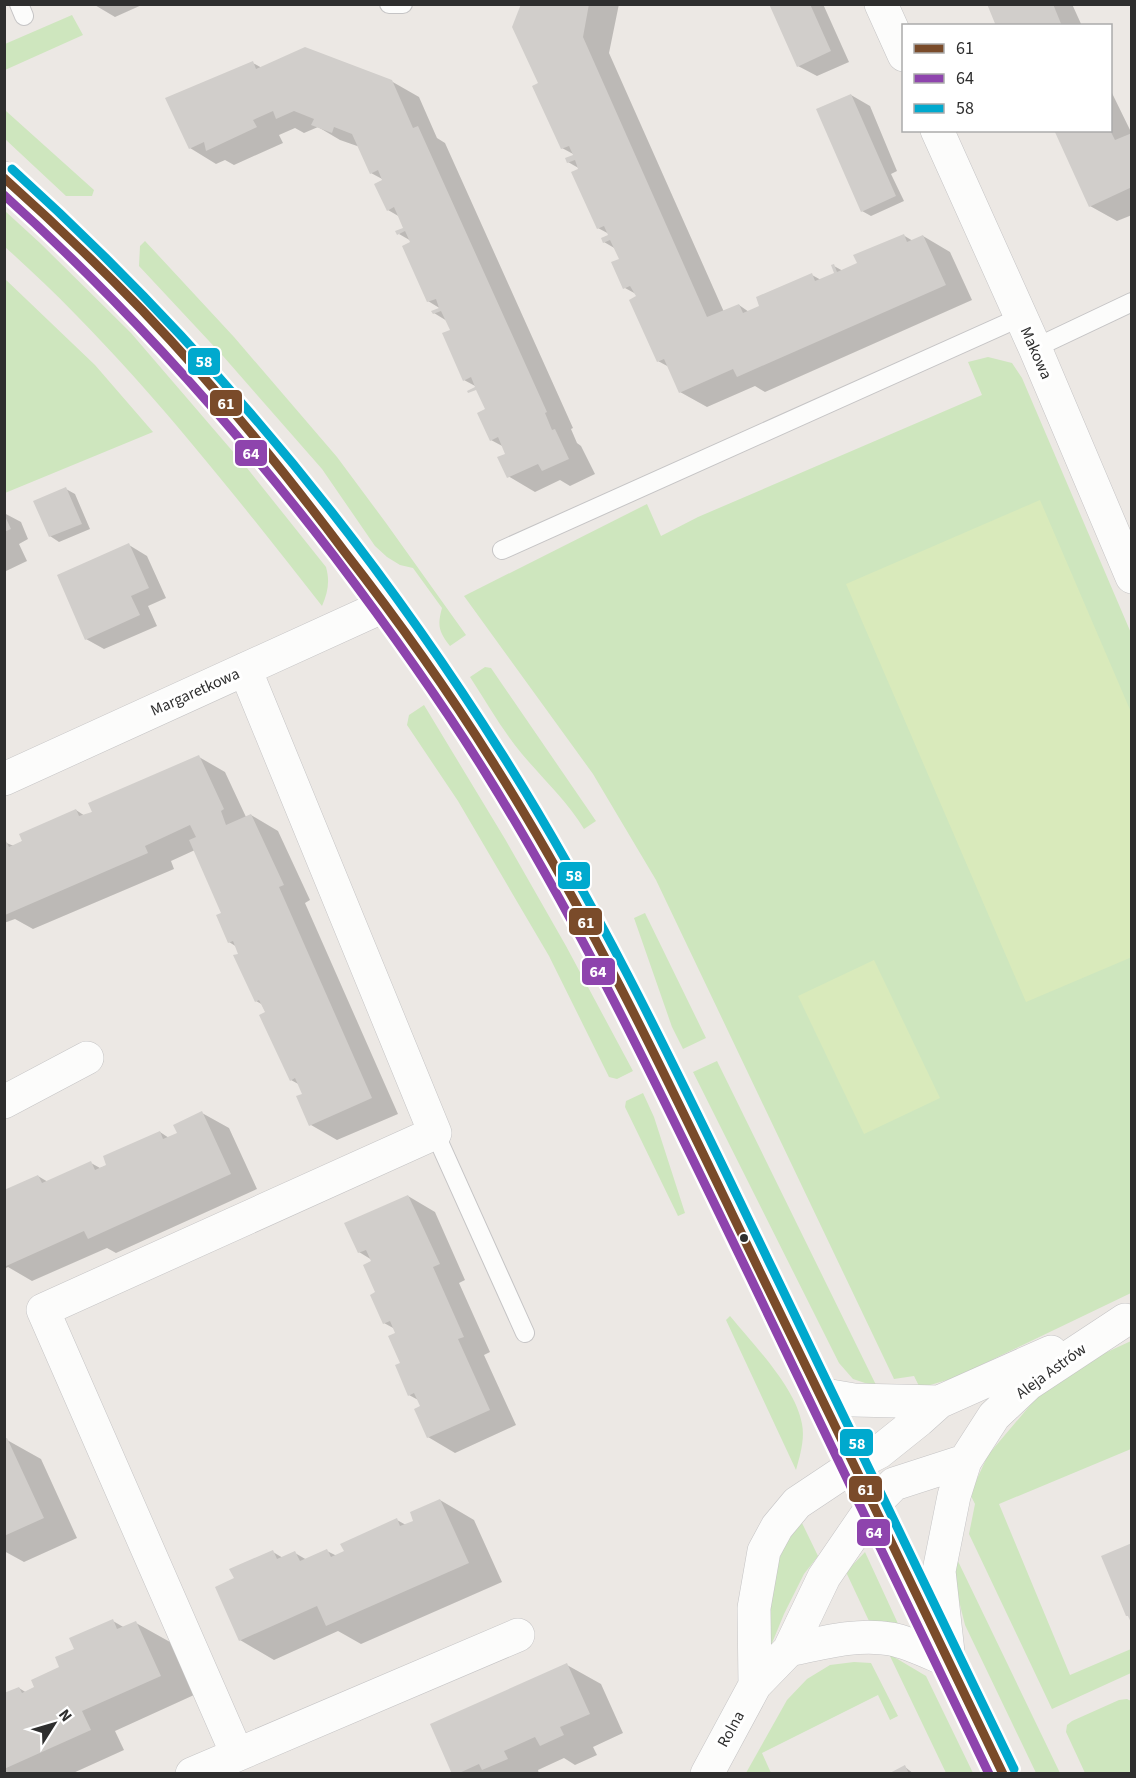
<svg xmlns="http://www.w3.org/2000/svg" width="1136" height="1778" font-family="'Source Sans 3',sans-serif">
	<rect width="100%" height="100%" fill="#ece8e4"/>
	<path fill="#cee6be" d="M72,15L83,35L5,70V44Z
		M6,111L94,190L92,196H66L5,139Z
		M5,211L40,243L131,333L247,468L326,567C330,581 328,592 322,606C223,480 124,353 5,247Z
		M145,241L234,337L337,457L386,523L466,635L450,646C439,632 437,626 442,608L413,568L400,565L387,557L375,546L322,469L223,356L139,266L140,246Z
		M4,278L95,365L153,432L5,493Z
		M988,357L1012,363L1022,378L1131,633V1293L954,1378L920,1388L914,1376L894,1379L656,880L593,774L464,596L647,504L661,536L698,517L982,395L968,362Z
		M485,667L491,668L596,821L584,829C567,801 543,779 522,754C502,730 487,703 470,677Z
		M424,705L505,839L566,946L633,1071L617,1079L609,1077L549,956L458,801L407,725L409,715Z
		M645,913L706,1038L683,1049L672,1027L634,918Z
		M717,1061L877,1387L853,1379L839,1363L693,1072Z
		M643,1093L654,1117L685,1213L678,1216L625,1107L626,1101Z
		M730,1316C753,1344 796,1388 802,1424C805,1439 800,1456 796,1470L726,1320Z
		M1131,1341V1449L999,1504L1070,1675L1131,1649V1673L1052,1709L969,1534L975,1504L970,1494L988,1455L1038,1396L1092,1359Z
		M802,1523L818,1556L804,1574L784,1614L770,1648L766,1638C772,1594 770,1556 802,1523Z
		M865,1552L900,1628L884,1621H869L846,1572Z
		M955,1555L1060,1773H1036L965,1625L957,1593Z
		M889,1654L926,1676L973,1773H946Z
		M854,1662L871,1663L898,1716L890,1720L878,1695L762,1753L771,1773H746L787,1700L807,1679L830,1665Z
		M1127,1699L1131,1701V1773H1085L1066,1732L1067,1725L1072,1721L1119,1700Z"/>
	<path fill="#d9eabb" d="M1040,500L1131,712L1132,957L1026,1002L846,584Z
		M874,960L940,1098L864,1134L798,996Z"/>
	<path fill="#0003" d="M93,4H144L115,17Z
		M522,4H619L609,53L724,312L739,305L749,312L761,306L812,275L821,280L836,274L834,266L843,271L859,264L903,235L913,241L923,236L950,252L972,300L765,392L755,386L707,407L680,392L669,367L658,361L636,294L625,288L621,259L616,249L604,242L611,235L598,228L582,170L568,162L575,155L562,148L539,83Z
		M771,4H823L849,62L817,76L798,66Z
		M989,4H1072L1082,26H998Z
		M253,63L262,68L391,81L419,97L437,138L445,143L573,428L571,429L577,443L581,446L595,474L570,486L560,480L535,492L508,476L507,455L504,447L491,440L487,410L477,387L464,380L452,331L447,321L434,313L441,309L428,301L413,242L399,234L405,228L400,217L388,210L384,180L371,173L360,147L340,140L318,127L304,133L295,128L279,135L283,143L234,165L225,160L216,164L190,148Z
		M1110,89L1132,134V215L1117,221L1090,206L1056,130H1110Z
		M851,95L870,106L897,171L891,174L904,201L871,216L862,211Z
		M66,489L75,494L90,529L59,542L50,536Z
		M4,513L21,522L28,539L19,544L27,561L4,572Z
		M129,545L147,556L166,598L148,606L157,626L104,649L86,639Z
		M199,757L225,772L246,817L251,815L278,831L310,900L305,903L398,1114L337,1140L311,1125L304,1095L300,1085L291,1080L263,1005L256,1001L237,947L229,942L223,914L195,850L171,861L174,869L33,929L15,919L4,923V842L14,846L76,810L85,816Z
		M4,924L6,977L4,980Z
		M202,1113L229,1128L257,1189L116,1253L107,1248L32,1281L8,1267L4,1269V1191L38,1176L48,1182L91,1163L100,1168L108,1165L160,1132L169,1138L179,1134Z
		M408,1196L435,1212L465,1280L459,1283L490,1352L484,1355L516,1425L455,1453L428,1437L422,1407L420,1401L409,1395L397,1333L395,1329L384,1323L377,1293L373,1262L372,1260L359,1252Z
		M4,1434L7,1440L41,1459L77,1538L24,1562L4,1551Z
		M440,1500L474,1520L502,1582L361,1644L338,1631L274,1660L240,1640L236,1579L273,1552L283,1558L295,1553L307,1560L327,1551L337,1556L397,1520L406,1525L415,1522Z
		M113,1621L125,1628L136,1623L170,1642L194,1695L115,1731L124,1750L71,1774H4V1695L19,1688L27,1693L61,1668L76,1650Z
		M567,1665L601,1684L623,1733L593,1747L597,1755L575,1765L564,1758L538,1770L539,1774H454Z
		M905,1767L914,1774H892Z"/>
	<path fill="#d1cecb" d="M521,4H589L583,37L707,317L739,304L743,313L759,306L756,297L812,273L815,281L834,273L831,265L834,264L837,272L857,263L853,255L904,234L907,242L923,235L946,285L737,377L733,369L679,393L664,359L657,362L629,300L636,296L630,286L623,289L611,262L619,259L610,240L603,243L601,238L608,235L604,226L597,229L571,172L578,169L575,160L567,163L565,158L573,155L569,146L561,149L532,86L538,83L512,27Z
		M769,4H810L831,51L797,67Z
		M987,4H1053L1062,26H996Z
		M305,47L392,80L413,128L418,126L547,412L545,413L552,430L555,429L569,459L542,471L538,464L507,478L497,457L505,454L498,437L490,441L477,413L485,409L476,390L468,393L467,391L475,387L471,377L463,381L442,333L450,330L441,311L433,314L431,311L439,308L436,299L427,302L402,246L410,242L405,231L397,235L395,231L403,228L394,207L387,211L374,184L382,180L378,170L370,174L352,134L334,127L332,133L311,125L314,119L294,111L276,119L273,111L253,120L257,127L206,151L204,142L189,149L165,98L253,61L256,69Z
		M851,94L896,196L861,212L816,109Z
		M1054,130H1110L1115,140L1132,133V187L1089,207Z
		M66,487L82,524L49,537L33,501Z
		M4,514L11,529L4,532Z
		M129,543L149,588L131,596L140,615L85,640L57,575Z
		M199,755L224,809L221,811L226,825L251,814L284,885L279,887L372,1098L309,1126L296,1096L302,1094L295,1078L290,1081L259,1015L265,1012L259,1000L255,1002L233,955L238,954L233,941L228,943L216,915L221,913L189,840L196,837L190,825L145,846L148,853L5,915L4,913V837L9,847L22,841L19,834L76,809L79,816L92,812L88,803Z
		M202,1111L231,1174L88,1239L84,1231L4,1267V1190L38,1175L42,1183L91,1161L95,1170L106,1165L103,1156L160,1131L163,1139L177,1133L173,1125Z
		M408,1195L440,1264L433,1267L464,1337L458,1339L490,1410L427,1438L414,1409L420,1406L414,1393L408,1396L395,1365L400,1363L388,1336L395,1333L390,1321L383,1324L370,1295L375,1292L363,1265L371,1261L366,1250L358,1253L344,1223Z
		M7,1438L44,1518L4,1536V1439Z
		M440,1499L469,1563L326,1626L317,1606L239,1641L215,1587L234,1578L229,1569L273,1550L277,1559L295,1551L300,1561L327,1549L331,1557L344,1551L340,1544L397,1518L400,1526L413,1521L410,1512Z
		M1132,1543V1625L1128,1616H1126L1101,1556Z
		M113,1619L117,1629L136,1621L161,1676L82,1711L91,1730L4,1769V1693L19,1687L22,1693L34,1687L31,1680L59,1667L55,1657L74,1649L69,1638Z
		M567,1663L590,1714L560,1727L564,1735L540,1746L535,1737L504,1751L508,1759L482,1770L479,1764L457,1774H452L430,1724Z
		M905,1765L909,1774H888Z"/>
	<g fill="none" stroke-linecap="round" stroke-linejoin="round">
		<defs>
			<path id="service" d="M19,4L24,16
				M389,4H403
				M1035,348L1132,302
				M502,550L1021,317
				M435,1133L525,1333"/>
			<path id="minor" d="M881,4L904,55
				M937,130L1035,348L1132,577
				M4,779L386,605
				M4,1102L87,1058
				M819,1394L854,1400L939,1402
				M789,1650C822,1643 857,1633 891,1639C911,1643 930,1653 949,1661L939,1571L954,1496L965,1461L994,1416L1028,1384L1125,1320
				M755,1685L754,1608L764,1551L777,1527L797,1503L854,1465L879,1452L919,1420L939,1402L1051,1352
				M237,1754L43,1310L435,1133L245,669
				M192,1774L518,1635
				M707,1774L755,1685L789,1650L824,1577L874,1504L894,1484L965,1461"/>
			<path id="tertiary" d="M4,178C133,291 247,420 350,558C408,634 463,712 512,793C606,949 684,1112 762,1275C800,1353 838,1430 875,1507C919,1595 960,1685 1003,1774"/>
		</defs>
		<use href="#service" stroke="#c5c4c5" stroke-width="20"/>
		<use href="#minor" stroke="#c5c4c5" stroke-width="34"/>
		<use href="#tertiary" stroke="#c5c4c5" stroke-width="34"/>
		<use href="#service" stroke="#fcfcfb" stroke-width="18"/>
		<use href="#minor" stroke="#fcfcfb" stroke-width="33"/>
		<use href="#tertiary" stroke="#fcfcfb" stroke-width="33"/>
		<defs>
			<path id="bus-1" d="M4,178C52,221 98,265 142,310C215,386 281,467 344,551C397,619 447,689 492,761C596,925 678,1102 762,1276C843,1442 923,1607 1003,1774"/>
			<path id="bus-2" d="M4,195C126,305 234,426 334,556C387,626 439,698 485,772C587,935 668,1109 752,1281C831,1445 911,1609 989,1774"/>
			<path id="bus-3" d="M12,169C201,340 366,538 502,754C606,918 688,1095 773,1270C853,1436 934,1602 1014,1769"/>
		</defs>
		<use href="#bus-1" stroke="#fff" stroke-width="14"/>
		<use href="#bus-2" stroke="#fff" stroke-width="14"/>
		<use href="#bus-3" stroke="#fff" stroke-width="14"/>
		<use href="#bus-1" stroke="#7a4b2a" stroke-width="9"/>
		<use href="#bus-2" stroke="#8e44ad" stroke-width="9"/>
		<use href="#bus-3" stroke="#00a9ce" stroke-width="9"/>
	</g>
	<circle fill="#2e2e2e" stroke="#fff" stroke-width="2" cx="744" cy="1238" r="5"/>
	<g text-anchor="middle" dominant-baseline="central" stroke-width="6" stroke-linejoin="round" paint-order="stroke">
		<g font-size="16" fill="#2e2e2e" stroke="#fff">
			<text transform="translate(1036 353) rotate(66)">Makowa</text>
			<text transform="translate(195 692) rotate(-24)">Margaretkowa</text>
			<text transform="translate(1051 1371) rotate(-36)">Aleja Astrów</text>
			<text transform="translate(731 1729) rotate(-61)">Rolna</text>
		</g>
	</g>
	<g stroke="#fff" stroke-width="2">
		<rect x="187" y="347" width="34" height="29" rx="6" fill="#00a9ce"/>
		<rect x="209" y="389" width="34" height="28" rx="6" fill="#7a4b2a"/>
		<rect x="234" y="439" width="34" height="28" rx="6" fill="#8e44ad"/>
		<rect x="557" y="861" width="34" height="29" rx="6" fill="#00a9ce"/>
		<rect x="568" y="907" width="35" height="29" rx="6" fill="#7a4b2a"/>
		<rect x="581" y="957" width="35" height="29" rx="6" fill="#8e44ad"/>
		<rect x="839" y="1428" width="35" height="29" rx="6" fill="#00a9ce"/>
		<rect x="848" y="1475" width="35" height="28" rx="6" fill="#7a4b2a"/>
		<rect x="856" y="1518" width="35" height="29" rx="6" fill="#8e44ad"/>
	</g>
	<g font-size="16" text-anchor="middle" font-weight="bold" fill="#fff">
		<text x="204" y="367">58</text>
		<text x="226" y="409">61</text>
		<text x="251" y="459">64</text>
		<text x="574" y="881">58</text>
		<text x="586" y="928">61</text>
		<text x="598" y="977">64</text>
		<text x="857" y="1449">58</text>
		<text x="866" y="1495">61</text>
		<text x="874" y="1538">64</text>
	</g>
	<rect width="1136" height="1778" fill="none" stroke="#2e2e2e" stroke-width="12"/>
	<rect x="902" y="24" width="210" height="108" fill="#ffffff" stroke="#ababab" stroke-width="1.5"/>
	<rect x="914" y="44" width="30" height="9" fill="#7a4b2a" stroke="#ababab" stroke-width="1.5"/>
	<text x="956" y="54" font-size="18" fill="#2e2e2e">61</text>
	<rect x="914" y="74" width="30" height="9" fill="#8e44ad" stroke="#ababab" stroke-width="1.5"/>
	<text x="956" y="84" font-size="18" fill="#2e2e2e">64</text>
	<rect x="914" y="104" width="30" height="9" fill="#00a9ce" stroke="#ababab" stroke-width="1.5"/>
	<text x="956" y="114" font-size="18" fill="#2e2e2e">58</text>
	<g transform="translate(54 1724) rotate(53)" stroke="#ffffff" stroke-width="4.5" paint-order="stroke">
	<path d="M0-4.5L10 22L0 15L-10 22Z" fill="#2e2e2e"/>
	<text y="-9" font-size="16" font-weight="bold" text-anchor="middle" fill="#2e2e2e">N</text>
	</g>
</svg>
